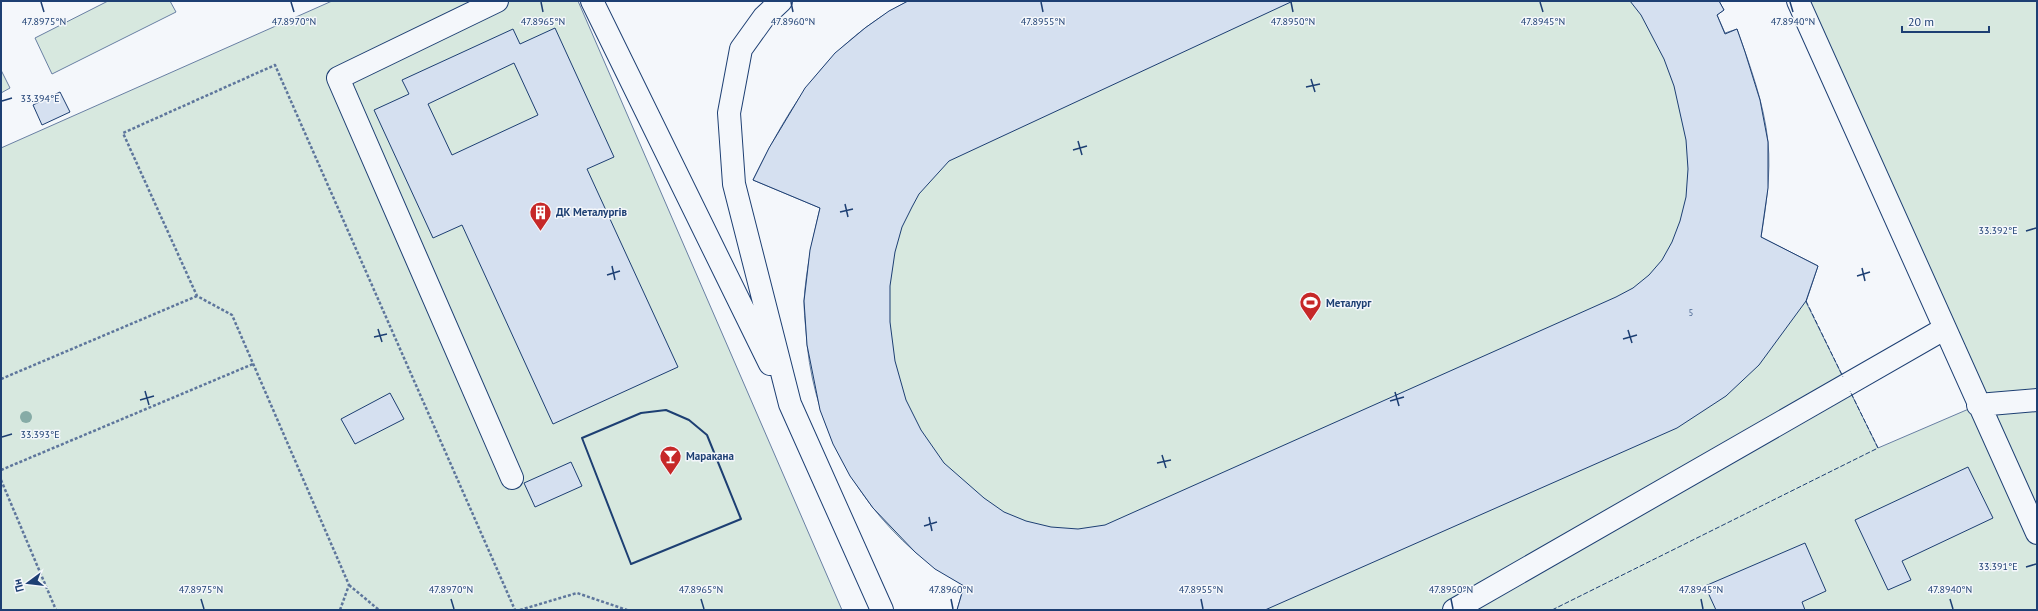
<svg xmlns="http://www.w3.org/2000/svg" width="2038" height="611" font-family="'PT Sans',sans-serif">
	<rect width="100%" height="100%" fill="#f4f7fb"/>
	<path fill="#d7e8df" stroke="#687fa3" d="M108,1H170L176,12L52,74L35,38Z
		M332,1H578L842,610H1V148Z
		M908,1H1719L1724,10L1717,15L1725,33L1737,29C1750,66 1764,103 1768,142C1771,174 1766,206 1761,237L1818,266L1806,302L1878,448L1978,405L1798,1H2037V610H957L964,586C948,575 929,564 914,551C850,495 811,416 806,331C805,321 804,310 804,301C806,269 813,238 820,208L753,180C792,101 828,43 908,1Z
		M1,70L10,88L1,93Z"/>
	<path fill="#d5e0f0" stroke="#1d3f73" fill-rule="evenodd" d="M908,1H1293L949,161L919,194L912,207L902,227L895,252L890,286V322L895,361L906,400L921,430L944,463L984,498L1004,512L1026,521L1051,527L1078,529L1105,525L1616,297L1633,288L1649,275L1662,260L1672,242L1680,221L1686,197L1688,169L1686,140L1674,86L1664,59L1641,15L1630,1H1719L1724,10L1717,15L1725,34L1737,29L1745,52L1760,100L1768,142V188L1761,237L1818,266L1806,301L1759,365L1726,396L1677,428L1265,610H957L964,586L935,569L915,552L873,508L850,476L833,444L820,410L807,345L804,301L810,250L820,208L753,180L769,148L805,88L835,53L865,28L889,11Z
		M555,28L614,157L587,169L678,367L553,424L462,225L433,238L374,110L409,94L402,80L513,29L520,44ZM514,63L538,115L452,155L428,104Z
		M60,92L70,112L42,125L33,105Z
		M390,393L404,419L355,444L341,419Z
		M571,462L582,486L535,507L524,483Z
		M1968,467L1993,518L1902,561L1911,580L1888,590L1855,520Z
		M1805,543L1826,591L1802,602L1805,610H1716L1705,586Z"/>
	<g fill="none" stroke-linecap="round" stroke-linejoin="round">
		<defs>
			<path id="minor" d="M497,1L338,78L512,478
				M592,1L770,364
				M781,1L764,17L741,49L729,113L734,184L790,404L882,610
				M1798,1L2037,533
				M1978,405L2037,400
				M1454,610L1944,329"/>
		</defs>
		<use href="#minor" stroke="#1d3f73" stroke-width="24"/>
		<path stroke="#5e769c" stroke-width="2.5" stroke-dasharray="3 2" stroke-linecap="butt" d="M1,379L197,296
			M1,470L253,364
			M1,480L56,610
			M349,585L379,610
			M340,610L349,585L232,315L197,296L123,133L275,65L515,610
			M520,610L577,593L627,610"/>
		<use href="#minor" stroke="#f4f7fb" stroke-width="22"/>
		<path stroke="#1d3f73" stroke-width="1" stroke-dasharray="5 2" stroke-linecap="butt" d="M1806,301L1843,377
			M1552,610L1878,448L1850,391"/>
		<path stroke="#1d3f73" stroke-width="2" d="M666,410L689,420L707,435L741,519L631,564L582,438L641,413Z"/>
	</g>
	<circle fill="#86aba6" cx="26" cy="417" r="6"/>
	<path fill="none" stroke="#1d3f73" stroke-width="1.5" d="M41,2L44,12M291,2L294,12M541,2L543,12M791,2L793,12M1041,2L1043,12M1291,2L1293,12M1540,2L1543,12M1790,2L1793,12M1311,79L1315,92M1306,87L1320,84M2,101L12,98M1078,141L1082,155M1073,150L1087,146M845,204L848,217M840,212L853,209M2026,231L2036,228M612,266L615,280M1862,268L1865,281M607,275L620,271M1857,276L1870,272M378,329L382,342M1628,330L1632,343M374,337L387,334M1623,339L1637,335M145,391L149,405M1395,392L1399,406M140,400L154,396M1390,401L1404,397M2,437L12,434M1162,455L1166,468M1157,463L1171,460M929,517L932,531M924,526L937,522M2026,567L2036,564M201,599L204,609M451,599L454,609M701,599L704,609M951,599L953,609M1201,599L1203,609M1451,599L1453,609M1701,599L1703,609M1950,599L1953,609"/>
	<defs>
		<symbol id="building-pin" viewBox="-11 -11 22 30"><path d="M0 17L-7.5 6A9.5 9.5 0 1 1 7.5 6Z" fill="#c62828" stroke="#f4f7fb"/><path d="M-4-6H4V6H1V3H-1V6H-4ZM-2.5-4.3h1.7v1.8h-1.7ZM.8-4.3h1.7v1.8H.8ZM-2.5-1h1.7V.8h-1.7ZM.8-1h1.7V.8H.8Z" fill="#fff"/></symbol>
		<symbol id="stadium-pin" viewBox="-11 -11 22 30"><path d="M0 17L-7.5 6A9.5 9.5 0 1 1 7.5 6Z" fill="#c62828" stroke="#f4f7fb"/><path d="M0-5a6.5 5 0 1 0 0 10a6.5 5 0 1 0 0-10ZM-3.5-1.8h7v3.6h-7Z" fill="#fff"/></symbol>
		<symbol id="bar-pin" viewBox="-11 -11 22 30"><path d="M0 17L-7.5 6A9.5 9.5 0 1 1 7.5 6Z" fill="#c62828" stroke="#f4f7fb"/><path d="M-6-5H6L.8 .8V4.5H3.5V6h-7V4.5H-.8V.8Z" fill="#fff"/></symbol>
	</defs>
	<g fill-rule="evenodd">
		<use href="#building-pin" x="528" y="200" width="25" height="34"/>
		<use href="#stadium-pin" x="1298" y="290" width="25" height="34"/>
		<use href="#bar-pin" x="658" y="444" width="25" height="34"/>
	</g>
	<g text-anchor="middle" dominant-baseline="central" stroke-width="3" stroke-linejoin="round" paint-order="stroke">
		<g font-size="9" fill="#4b6792">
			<text x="1691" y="312">5</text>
		</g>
		<g font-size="11" font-weight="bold" fill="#1d3f73" stroke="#f4f7fb" text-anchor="start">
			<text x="556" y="212">ДК Металургів</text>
			<text x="1326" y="303">Металург</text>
			<text x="686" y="456">Маракана</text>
		</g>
	</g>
	<g font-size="10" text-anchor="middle" fill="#1d3f73" stroke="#f4f7fb" stroke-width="3" stroke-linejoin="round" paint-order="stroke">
		<text x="44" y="25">47.8975°N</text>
		<text x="294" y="25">47.8970°N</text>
		<text x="543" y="25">47.8965°N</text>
		<text x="793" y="25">47.8960°N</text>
		<text x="1043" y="25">47.8955°N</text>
		<text x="1293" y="25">47.8950°N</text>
		<text x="1543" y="25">47.8945°N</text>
		<text x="1793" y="25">47.8940°N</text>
		<text x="40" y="102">33.394°E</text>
		<text x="1998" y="234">33.392°E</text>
		<text x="40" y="438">33.393°E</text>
		<text x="1998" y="570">33.391°E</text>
		<text x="201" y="593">47.8975°N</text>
		<text x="451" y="593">47.8970°N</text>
		<text x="701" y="593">47.8965°N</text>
		<text x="951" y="593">47.8960°N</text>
		<text x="1201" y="593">47.8955°N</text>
		<text x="1451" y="593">47.8950°N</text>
		<text x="1701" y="593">47.8945°N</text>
		<text x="1950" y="593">47.8940°N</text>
	</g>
	<rect width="2038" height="611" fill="none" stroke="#1d3f73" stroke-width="4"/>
	<g transform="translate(28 583) rotate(255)" stroke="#f4f7fb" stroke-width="3" paint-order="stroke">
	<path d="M0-3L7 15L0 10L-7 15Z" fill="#1d3f73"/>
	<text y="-6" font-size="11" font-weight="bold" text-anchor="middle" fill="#1d3f73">Пн</text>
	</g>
	<path d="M1902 26v6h87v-6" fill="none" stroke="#1d3f73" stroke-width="2"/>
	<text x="1908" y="26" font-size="12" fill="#1d3f73" stroke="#f4f7fb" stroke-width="3" paint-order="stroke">20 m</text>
</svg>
